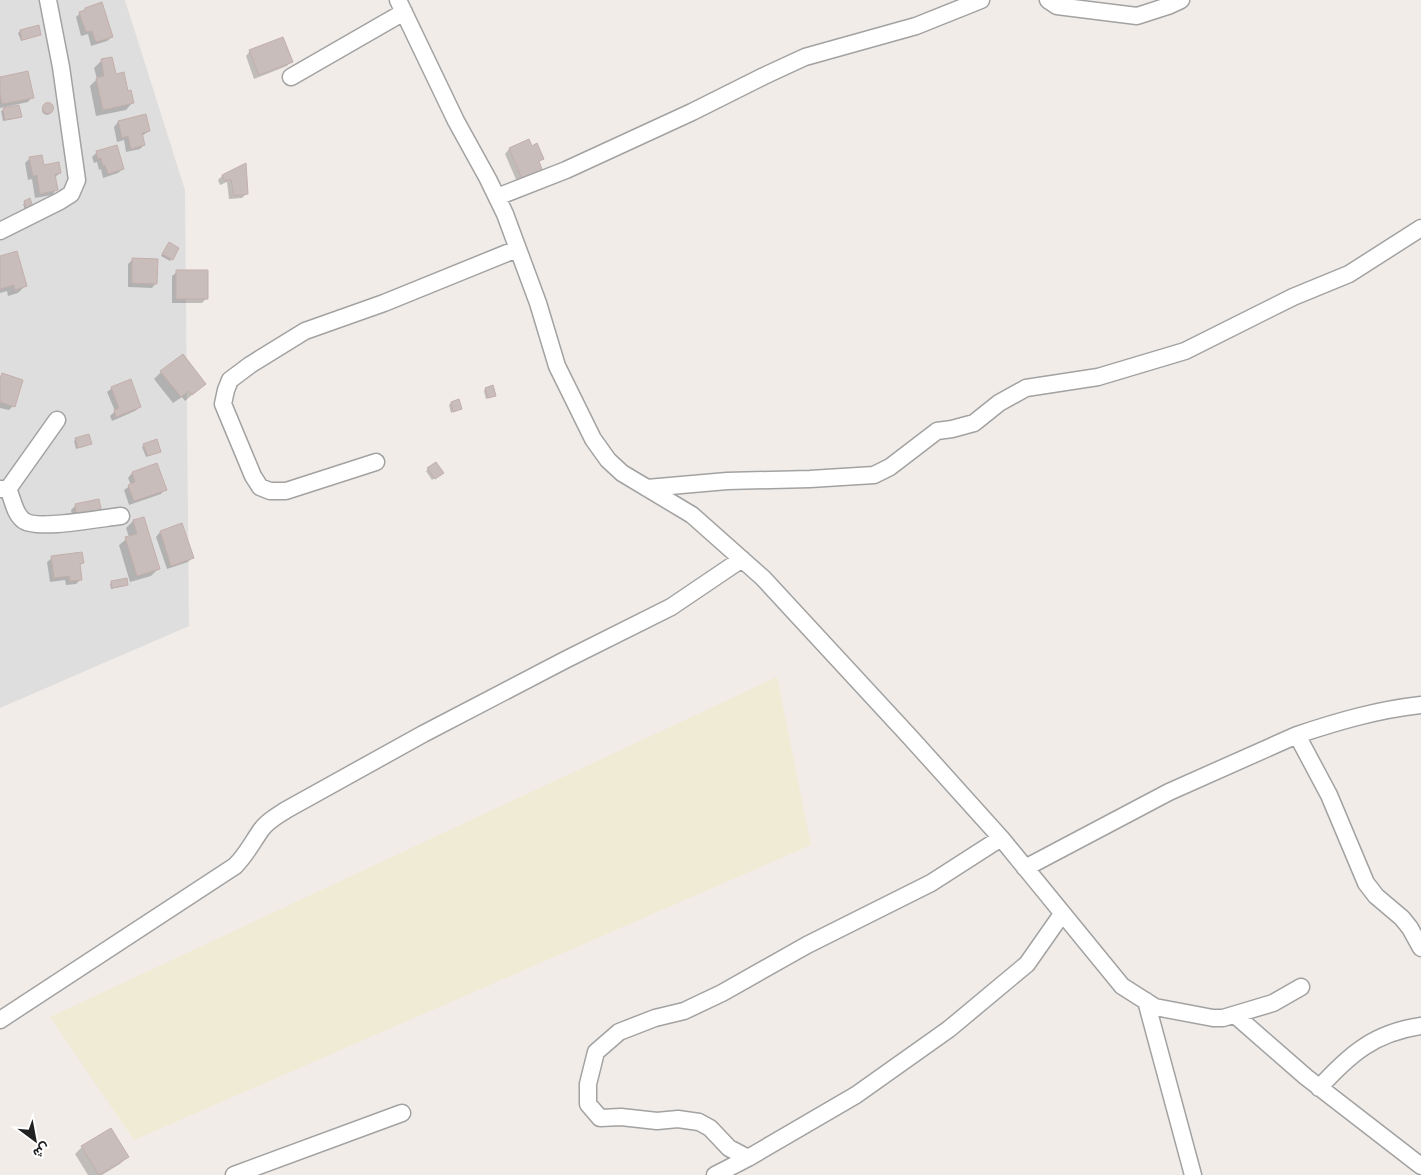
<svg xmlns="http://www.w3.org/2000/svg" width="1421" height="1175" font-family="Helvetica,Vazirmatn,sans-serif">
	<rect width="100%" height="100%" fill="#f1ece8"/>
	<path fill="#dfdedf" d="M0,0H125L185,190L189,626L0,708Z"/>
	<path fill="#efebd4" d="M777,677L811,845L134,1140L50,1017Z"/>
	<path fill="#0003" d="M85,9L112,37L107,41L91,46L88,34L81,36L76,17Z
		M20,31L40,35L21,41L18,33Z
		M250,51L291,61L287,66L254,79L246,56Z
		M101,61L115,75L133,102L126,110L96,116L90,86L97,79L94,68Z
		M0,78L32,97L28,102L0,108Z
		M42 110a5 5 0 1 1 10 0a5 5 0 1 1-10 0Z
		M3,110L21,116L19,118L3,121L1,111Z
		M146,116L149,131L142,136L144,145L140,149L126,152L124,140L117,142L114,127L118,122Z
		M529,141L532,147L542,158L518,184L505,154L509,149Z
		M97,152L123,169L118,173L103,178L101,169L99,170L97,162L94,163L92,157Z
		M30,158L43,166L60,173L55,177L56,190L52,195L35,198L32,179L28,180L25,163Z
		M245,165L247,193L242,198L229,199L227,182L220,185L218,180L222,176Z
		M30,200L26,213L23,204Z
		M167,245L178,249L170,261L161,256Z
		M0,257L25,286L18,293L8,296L7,291L0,293Z
		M133,259L156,283L152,288L128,287V264Z
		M177,272L207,298L202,303H172V276Z
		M161,372L205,384L185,401L182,397L173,403L154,379Z
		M2,374L13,406L9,410L0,408V377Z
		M112,388L140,407L135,411L112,421L110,416L115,411L107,392Z
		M485,389L494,396L486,399L484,391Z
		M451,403L460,409L451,413L449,405Z
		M76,439L91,444L76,449L74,441Z
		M144,445L159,451L146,457L142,447Z
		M436,464L440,474L432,480L426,471Z
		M157,465L165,489L161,494L129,505L124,490L131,485L128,478L132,473Z
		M76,505L96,517L73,521L71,510Z
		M144,518L158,569L151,576L130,582L119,545L129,537L126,528L133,521Z
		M181,525L192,558L188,562L167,569L156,537L160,532Z
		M52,558L82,563L79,566L81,579L76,584L66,585L65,580L50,582L47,562Z
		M112,582L127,585L125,586L111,589L110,584Z
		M82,1147L127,1157L120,1164L102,1175H88L75,1154Z"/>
	<path fill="#c9bdbb" stroke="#c3afaa" d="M102,2L113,37L96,42L92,31L86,32L79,12L85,10V8Z
		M39,25L41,35L22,40L20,30Z
		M283,37L293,62L259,75L249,50Z
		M112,57L116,74L124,72L128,91L131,90L134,103L103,110L96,78L104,76L101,59Z
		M28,71L34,98L2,104L0,93V77Z
		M42.5 108a5.5 5.5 0 1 1 11 0a5.5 5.5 0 1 1-11 0Z
		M19,105L22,117L5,120L3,108Z
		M146,114L150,131L142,133L145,145L131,149L128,136L122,138L118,121Z
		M529,139L532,146L537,143L544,159L539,161L543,172L523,181L509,148Z
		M117,145L124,169L108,174L105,165L103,166L101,158L98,159L96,151Z
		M42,155L44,165L59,162L61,173L55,174L58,190L40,194L37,175L33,176L29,157Z
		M246,163L248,194L234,196L231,179L225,181L222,175Z
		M30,198L34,210L27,212L24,201Z
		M169,242L179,248L173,260L162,254Z
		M17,251L27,286L15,290L14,285L0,289V256Z
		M132,258L158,259L157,284L132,283Z
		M176,270H208V299H176Z
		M183,354L206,384L192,395L189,391L181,397L160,371Z
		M2,373L23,380L15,407L0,402V379Z
		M131,379L141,407L116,417L114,410L119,408L111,387Z
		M493,385L496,396L488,398L485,388Z
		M459,399L462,409L453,412L451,402Z
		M89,434L92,444L78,448L75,438Z
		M157,439L161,452L148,456L143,444Z
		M436,462L444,473L435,479L427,468Z
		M157,463L167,490L134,501L128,485L135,482L132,472Z
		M99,499L102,513L77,517L75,504Z
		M144,517L160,569L137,576L125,537L137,534L133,520Z
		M182,523L194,558L171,566L160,531Z
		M82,552L84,563L80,564L82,580L70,581L69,576L54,578L51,556Z
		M127,578L128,585L112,588L111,581Z
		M111,1128L129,1157L99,1175L81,1146Z"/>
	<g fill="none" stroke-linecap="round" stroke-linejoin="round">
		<defs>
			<path id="minor" d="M398,0L456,121L488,179L505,214L538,303L557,366L593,439L608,460L622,473L692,515L763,578L910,737L1001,838L1122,986L1155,1007L1213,1018H1223L1273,1003L1301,987
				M1048,0L1057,6L1137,16L1168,6L1181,0
				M291,77L404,12
				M497,197L566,170L692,112L764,76L805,57L916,26L981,0
				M0,231L60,201L71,194L77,180L61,67L48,0
				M376,462L286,491H270L260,487L253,476L223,404L226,390L230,380L250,365L305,331L384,303L517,249
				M647,488L727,481L810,479L874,475L890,467L937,431L952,429L974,423L999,403L1026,388L1098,377L1185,351L1293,297L1349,274L1421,228
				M0,489H8C13,499 14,513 23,520C35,531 102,518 121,516
				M8,489L57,420
				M1297,735C1339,721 1377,710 1421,705
				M1025,868L1169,792L1297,735L1329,795L1366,883L1376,896L1402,918L1410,928L1421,948
				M1146,1001L1193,1175
				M1235,1015L1306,1077L1421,1166
				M0,1020L235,866C246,855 252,843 261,830C267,821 277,816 286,810L423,734L565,660L671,607L742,559
				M1319,1088C1350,1054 1374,1033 1421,1026
				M748,1158L729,1148L710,1128L699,1122L678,1119L657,1121L621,1117L600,1118L588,1104V1084L596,1052L619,1032L655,1018L684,1011L722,993L807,945L931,883L1001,838
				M234,1175L402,1113
				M715,1175L748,1158L856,1095L949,1029L1027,964L1062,914"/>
		</defs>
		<use href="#minor" stroke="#a2a2a2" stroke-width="19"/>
		<use href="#minor" stroke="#fff" stroke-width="16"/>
	</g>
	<g transform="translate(35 1140) rotate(148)" stroke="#ffffff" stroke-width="4" paint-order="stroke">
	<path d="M0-4L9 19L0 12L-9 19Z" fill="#212121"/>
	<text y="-8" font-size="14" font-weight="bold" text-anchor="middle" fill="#212121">ش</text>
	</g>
</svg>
